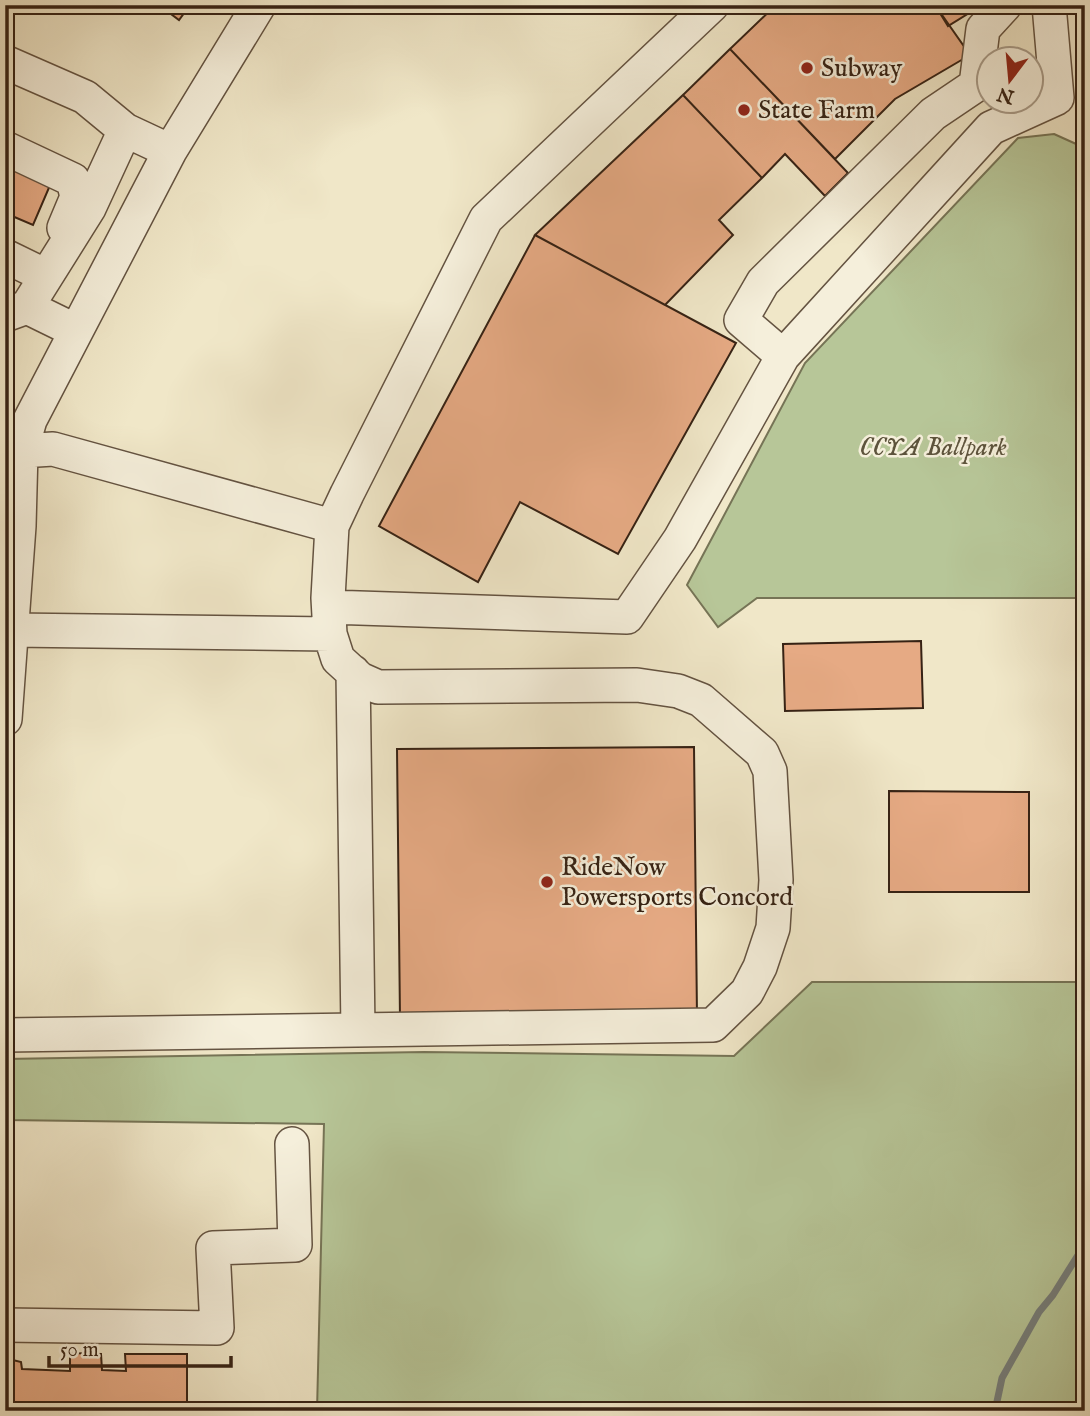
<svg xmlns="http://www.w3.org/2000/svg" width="1090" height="1416" font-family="'IM FELL English',serif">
	<rect width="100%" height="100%" fill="#f0e7c8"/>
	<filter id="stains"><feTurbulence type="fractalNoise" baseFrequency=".00286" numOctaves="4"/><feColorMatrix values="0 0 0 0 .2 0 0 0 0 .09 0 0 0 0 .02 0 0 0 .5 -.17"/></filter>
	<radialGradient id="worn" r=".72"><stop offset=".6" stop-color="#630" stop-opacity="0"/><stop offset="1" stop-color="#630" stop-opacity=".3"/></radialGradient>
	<path fill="#b7c698" stroke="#767456" stroke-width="2" d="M1054,134L1085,148V598H757L718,627L687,585L805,363L1018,138Z
		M812,982H1085V1411H317L324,1124L5,1120V1059L424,1052L734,1056Z"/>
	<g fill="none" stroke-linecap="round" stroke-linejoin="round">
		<path stroke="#767f7c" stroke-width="7" d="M995,1411L1002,1378L1039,1312L1053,1295L1085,1244"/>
	</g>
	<path fill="#e6aa84" stroke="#362214" stroke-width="2" d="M159,5H190L179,20Z
		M776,5H935L970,55L895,99L835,159L730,49Z
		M935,5H982L948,26Z
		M730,49L848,173L825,196L785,154L762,178L683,95Z
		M683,95L762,178L719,220L733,235L665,305L535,235Z
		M5,155L54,176L33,225L5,213Z
		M535,235L736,343L618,554L520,502L478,582L379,526Z
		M921,641L923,708L785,711L783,644Z
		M694,747L697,1016L400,1018L397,749Z
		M889,791L1029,792V892H889Z
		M70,1353L101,1354L102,1370L126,1371L125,1354H187V1411H5V1358L21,1362L22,1369L70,1371Z"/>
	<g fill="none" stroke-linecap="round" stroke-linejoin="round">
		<defs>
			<path id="minor" d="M5,62L85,97L125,130L170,151
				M5,148L73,180L77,197L64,228
				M5,256L46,276
				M27,307L89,208L125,130
				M5,315L27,307L76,331
				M783,356L741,320L763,282L933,114L976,85L983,29L1005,5
				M5,447L21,451L53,449L332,526
				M329,607L627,617L680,539L783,356L991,128L1057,98L1049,5
				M12,630L330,634
				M353,672L358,1030
				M5,719L19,526L21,451L30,420L170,151L259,5
				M5,1035L713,1025L747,992L760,967L773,928L776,880L770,771L762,753L701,700L678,691L637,685L378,687L360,679L338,659L330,634L328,598L332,526L347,494L486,219L712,5
				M5,1325L217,1328L213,1248L295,1245L292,1144"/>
		</defs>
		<use href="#minor" stroke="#645341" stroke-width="36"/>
		<use href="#minor" stroke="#f5efdb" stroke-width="33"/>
	</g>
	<g fill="#8f2418" stroke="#f5efdb" stroke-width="2.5">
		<circle cx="807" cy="68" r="7"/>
		<circle cx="744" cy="110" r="7"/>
		<circle cx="547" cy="882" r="7"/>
	</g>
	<g text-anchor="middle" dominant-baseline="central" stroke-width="5" stroke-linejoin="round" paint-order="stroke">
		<g font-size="26" fill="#362214" stroke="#f5efdb" text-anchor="start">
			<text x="821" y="68">Subway</text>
			<text x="758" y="110">State Farm</text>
			<text x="561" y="867">RideNow<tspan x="561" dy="30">Powersports Concord</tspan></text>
		</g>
		<g font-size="26" font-style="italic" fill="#5d533c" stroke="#f5efdb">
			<text x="933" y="447">CCYA Ballpark</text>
		</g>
	</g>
	<rect width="1090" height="1416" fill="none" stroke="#f0e7c8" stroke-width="28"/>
	<rect x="7" y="7" width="1076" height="1402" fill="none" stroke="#362214" stroke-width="3.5"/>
	<rect x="14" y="14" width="1062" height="1388" fill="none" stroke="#362214" stroke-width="2"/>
	<g transform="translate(1010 80) rotate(196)"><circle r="33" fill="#f5efdb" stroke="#a99d8b" stroke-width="2"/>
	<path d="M0-5L12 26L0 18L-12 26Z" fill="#8f2418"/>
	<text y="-10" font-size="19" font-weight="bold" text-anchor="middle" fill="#362214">N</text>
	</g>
	<path d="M49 1356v10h182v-10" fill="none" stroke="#362214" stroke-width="3.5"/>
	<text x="60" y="1356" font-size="21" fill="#362214" stroke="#f5efdb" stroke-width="5" paint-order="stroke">50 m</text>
	<rect width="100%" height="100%" filter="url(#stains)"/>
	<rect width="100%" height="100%" fill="url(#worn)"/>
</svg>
